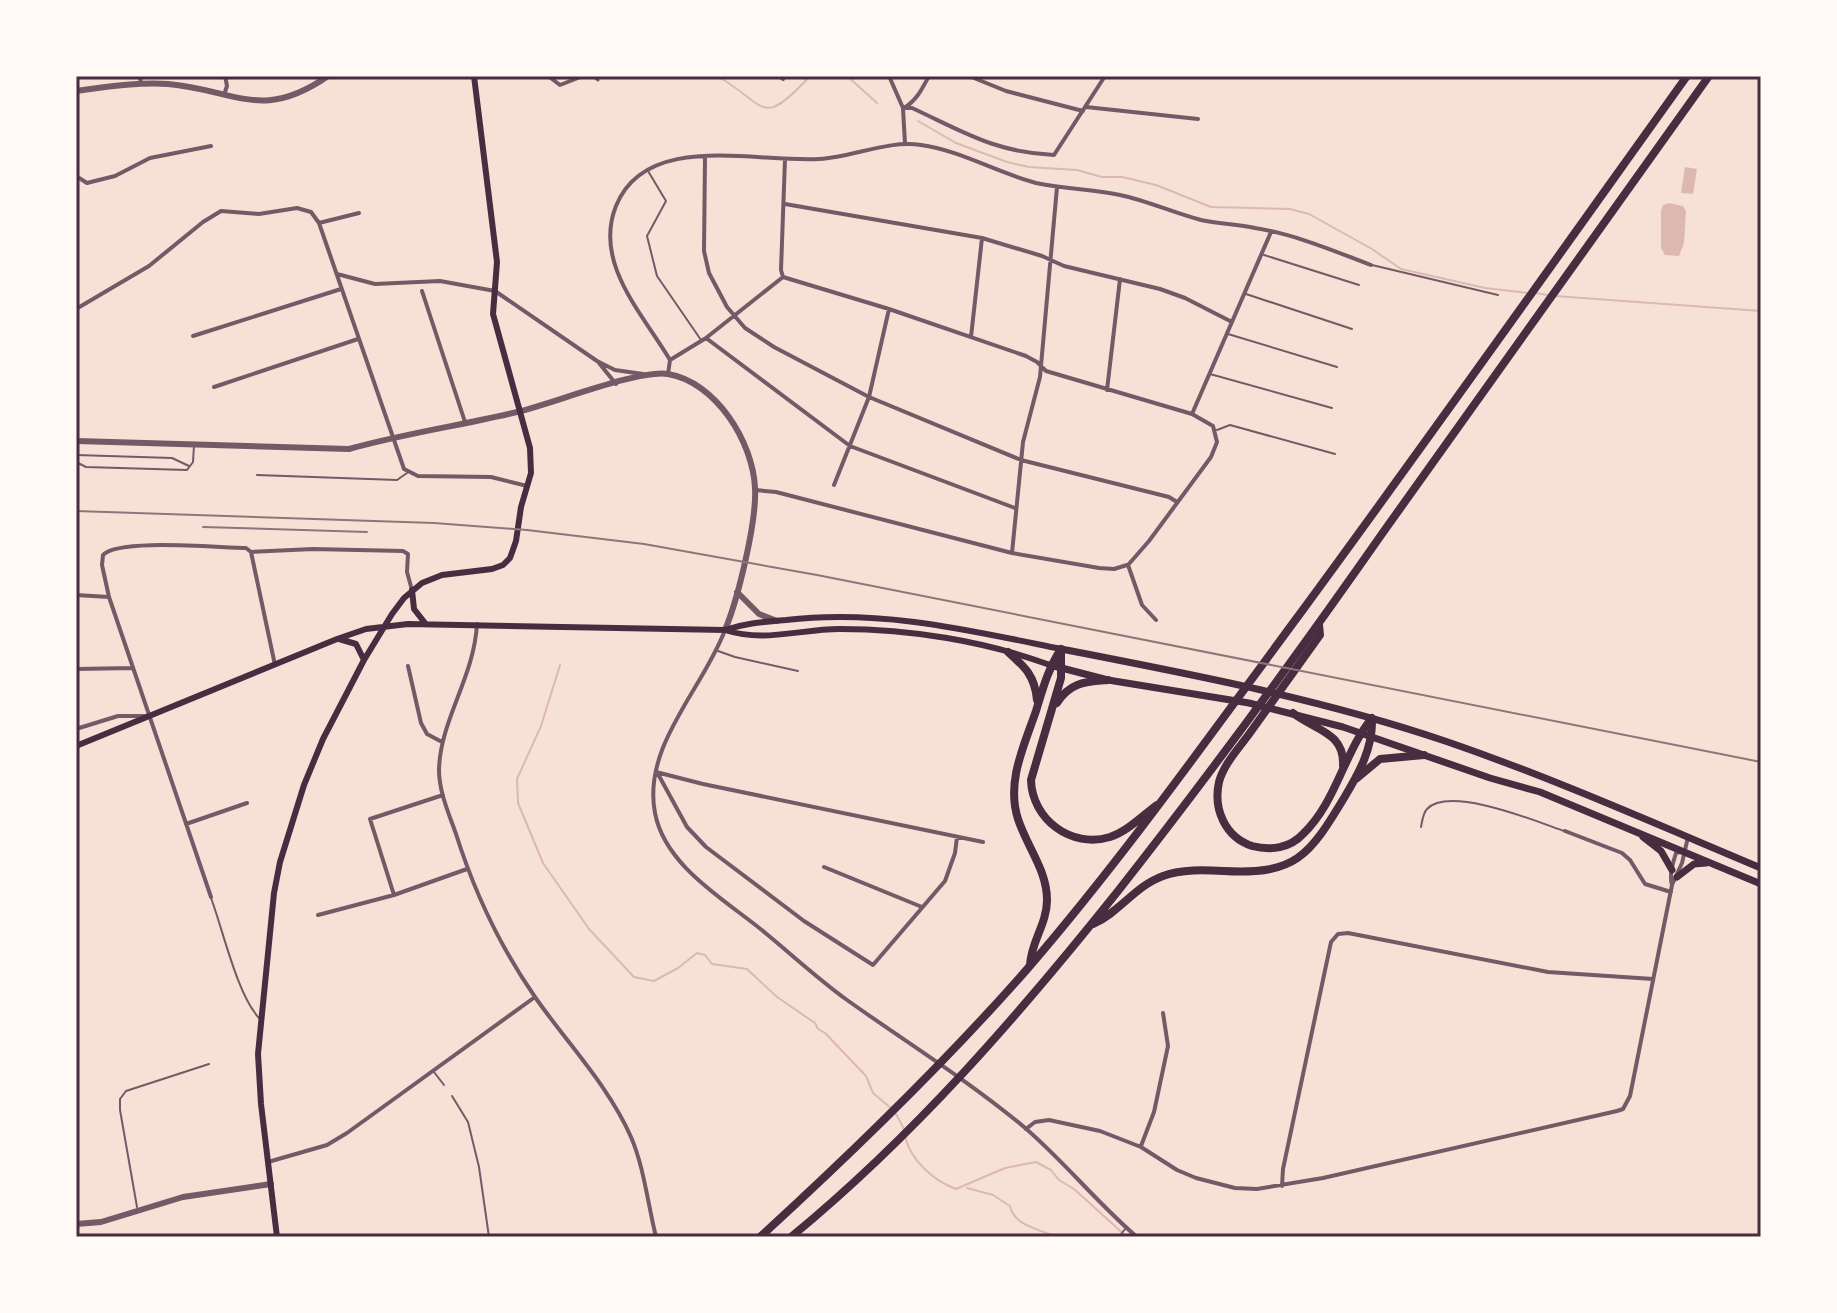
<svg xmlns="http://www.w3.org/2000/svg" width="1837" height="1313" font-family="'Titillium Web',sans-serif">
	<rect width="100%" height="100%" fill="#f7e1d7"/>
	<path fill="#dcb8b0" d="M1685,167L1697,169L1693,194L1681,193Z
		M1669,203L1683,206L1686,211L1684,243L1679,256L1665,255L1661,248V211L1663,205Z"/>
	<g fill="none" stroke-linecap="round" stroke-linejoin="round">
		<path stroke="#dcb8b0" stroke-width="2" d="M717,76C768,105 760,130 810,76
			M847,76L877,103
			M918,121L956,143L1007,162L1029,167L1077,170L1102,177H1122L1156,185L1211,207L1290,209L1309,214L1372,249L1401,269L1485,288L1529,293
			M1535,293L1548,295
			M1555,296L1761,311
			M560,665L541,726L517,779L518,803L543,863L589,929L634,977L654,981L678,968L697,953L705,955L712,964L747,969L777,997L815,1023L818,1029L825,1033L866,1076L873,1093L892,1109
			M896,1114L904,1129
			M905,1136C910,1160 934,1181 956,1189L1005,1168L1036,1162L1051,1170L1059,1180L1074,1189L1127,1237
			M967,1188L993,1195L1010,1206C1014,1226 1041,1230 1057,1237"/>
		<path stroke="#755966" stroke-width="2" d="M648,171L666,201L647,236L657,276L701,340
			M1264,255L1359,285
			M1372,265L1498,295
			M1246,294L1352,329
			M1228,334L1337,367
			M1210,374L1332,408
			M1217,430L1230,425L1335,454
			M76,455L172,458L189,466
			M76,462L86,467L187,470L193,462L194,445
			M257,475L397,480L407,473
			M718,651L735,657L798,671
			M1421,827C1422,822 1423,813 1427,809C1449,785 1538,822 1564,831
			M211,898C223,930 237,994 259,1018
			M434,1072L444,1085
			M452,1096L468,1122L479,1167L489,1237
			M137,1207L120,1110V1099L126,1091L209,1064
			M1119,1237L1125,1229"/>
		<path stroke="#755966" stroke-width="3" d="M593,76L598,80"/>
		<path stroke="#755966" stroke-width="4" d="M140,76L141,84
			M548,76L560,85L583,76
			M779,76L783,79L785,76
			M889,76L903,108L905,144
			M969,76L1006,91L1083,111
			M224,95L227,86L225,76
			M1086,107L1198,119
			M903,108H912C964,132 994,152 1054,155L1105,76
			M904,108C917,100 922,89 929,76
			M705,157L704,251L709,273L727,307L745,328L774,347L869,397L1021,460L1169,497L1177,502
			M76,176L87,183L115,176L150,158L211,146
			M785,204L982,238L1042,256L1064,266L1160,289L1185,298L1232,322
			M319,223L359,213
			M337,274L375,284L440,281L495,291L597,361L615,370L643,374
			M783,277L889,309L1026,356L1037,362L1046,371L1192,414L1213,426L1217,442L1211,457L1149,541L1128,565
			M783,277L781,270L785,159
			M422,291L465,422
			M76,309L149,266L203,222L221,211L259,214L297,208L311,212L319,223L404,469L418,476L491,477L527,486
			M193,336L341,289
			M971,337L982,238
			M706,338L850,446L1015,508
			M670,360L706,338L783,277
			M599,363L616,384
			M668,374L670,360C643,314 593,263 616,206C646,131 756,163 819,159C854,157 887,140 921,145C959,150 998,173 1036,183C1064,189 1092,189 1120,195C1148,201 1174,213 1201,220C1219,224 1237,224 1255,228C1294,234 1334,251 1371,265
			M214,387L358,339
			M1107,390L1120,279
			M1192,414L1271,232
			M834,485L869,397L889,309
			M755,490L776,492L1012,553L1099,568L1114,569L1127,565
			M251,552L275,665
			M1012,553L1023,442L1040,377L1057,187
			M1128,565L1142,605L1156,620
			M76,595L109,597
			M477,624C474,678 440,720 439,770C439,792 449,814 456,834C474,891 501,948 535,997C567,1043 608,1085 631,1137C644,1167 648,1205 656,1237
			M725,630C703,689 642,746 655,813C665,866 724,899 763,931C791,954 818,979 847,1000C906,1042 969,1081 1024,1127C1064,1161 1097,1203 1137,1237
			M408,666L421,723L427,734L442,742
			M76,669L133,668
			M76,729L118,716H145
			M656,772L703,784L983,842
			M658,774L687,827L706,847L804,921L873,965L945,881L955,853L957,837
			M186,824L247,803
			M1565,831L1622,853L1630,860L1645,884L1671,892
			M824,867L922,907
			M1672,885C1669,875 1673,863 1676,853L1681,852
			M394,895L370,819L443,795
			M211,897L109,597L102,565L103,555C118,538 220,548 246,548L251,552L313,549L403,551L408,554L407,572L412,590
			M318,915L394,895L467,869
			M1026,1129L1035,1122L1049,1120L1100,1131L1141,1147L1177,1170L1196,1178L1235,1188L1257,1189L1323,1178L1617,1111L1623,1109L1630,1096L1672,885L1682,863L1688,837
			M1141,1146L1154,1112L1168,1046L1163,1013
			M268,1162L327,1145L347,1133L535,997
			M1282,1186L1283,1169L1331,942L1338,934L1348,933L1548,972L1653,979"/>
		<path stroke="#755966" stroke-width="6" d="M76,91C106,87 138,82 168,84C236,90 262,122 328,76
			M77,441L349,449C406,433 464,425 521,411C554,403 640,369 668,374C716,382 753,442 755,488C757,521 738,599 725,630
			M737,592L759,614L777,621
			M76,1224L101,1222L183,1197L271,1184"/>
		<path stroke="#4a2c40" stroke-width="6" d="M412,590L414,609L425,623
			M725,630C746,623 764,622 786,620C881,609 968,630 1061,649
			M339,639L356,644L364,660
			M76,746L337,639L366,629L408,624L725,630C765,643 799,629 840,629C910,629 985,641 1050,665
			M277,1237L261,1104L258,1054L274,893L280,862L304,785L323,739L364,660L392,614L404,598L422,583L442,575L492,569L503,565L510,558L516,541L521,507L531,473L530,448L493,314L497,262L474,76"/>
		<path stroke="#4a2c40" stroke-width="7" d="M1061,649C1190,674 1321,699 1445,741C1553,778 1656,824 1761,868
			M1050,665L1108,680L1249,703L1343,727L1490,778L1540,792L1761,884
			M1643,837L1661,851L1672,870
			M1677,877L1694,864L1706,863"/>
		<path stroke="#4a2c40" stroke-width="8" d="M1319,625L1320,635C1297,667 1275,698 1252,730C1241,746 1224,763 1219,782C1213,809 1225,837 1252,846C1271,851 1290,848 1303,834C1336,803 1344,752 1372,718
			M1061,649V678L1031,780C1032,819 1071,849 1110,837C1128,831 1142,816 1157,805
			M1008,652C1025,667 1035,676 1037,700
			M1057,703C1070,682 1085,682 1108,680
			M1293,713C1314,730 1345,732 1343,766
			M1356,779L1380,759L1424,755
			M1093,924C1119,913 1135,886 1163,876C1182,869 1204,870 1224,871C1296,875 1309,856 1344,798C1359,773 1373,748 1372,719
			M1030,965C1031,942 1047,924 1047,900C1047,870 1027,847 1018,819C1006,782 1024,746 1036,711C1043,688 1048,669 1061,649
			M760,1237C854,1151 945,1063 1029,967C1127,853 1213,731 1302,611C1432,434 1559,255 1687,76
			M791,1237C914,1136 1019,1015 1118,891C1210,774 1298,654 1384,531C1491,379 1601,228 1709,76"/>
		<path stroke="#8f747c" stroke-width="2" d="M76,511L434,523L527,530L644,544L817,575L1761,762
			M203,527L367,532"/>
	</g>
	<rect width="1837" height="1313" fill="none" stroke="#fffaf5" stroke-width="156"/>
	<rect x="78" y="78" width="1681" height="1157" fill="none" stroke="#4a2c40" stroke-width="3"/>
</svg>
